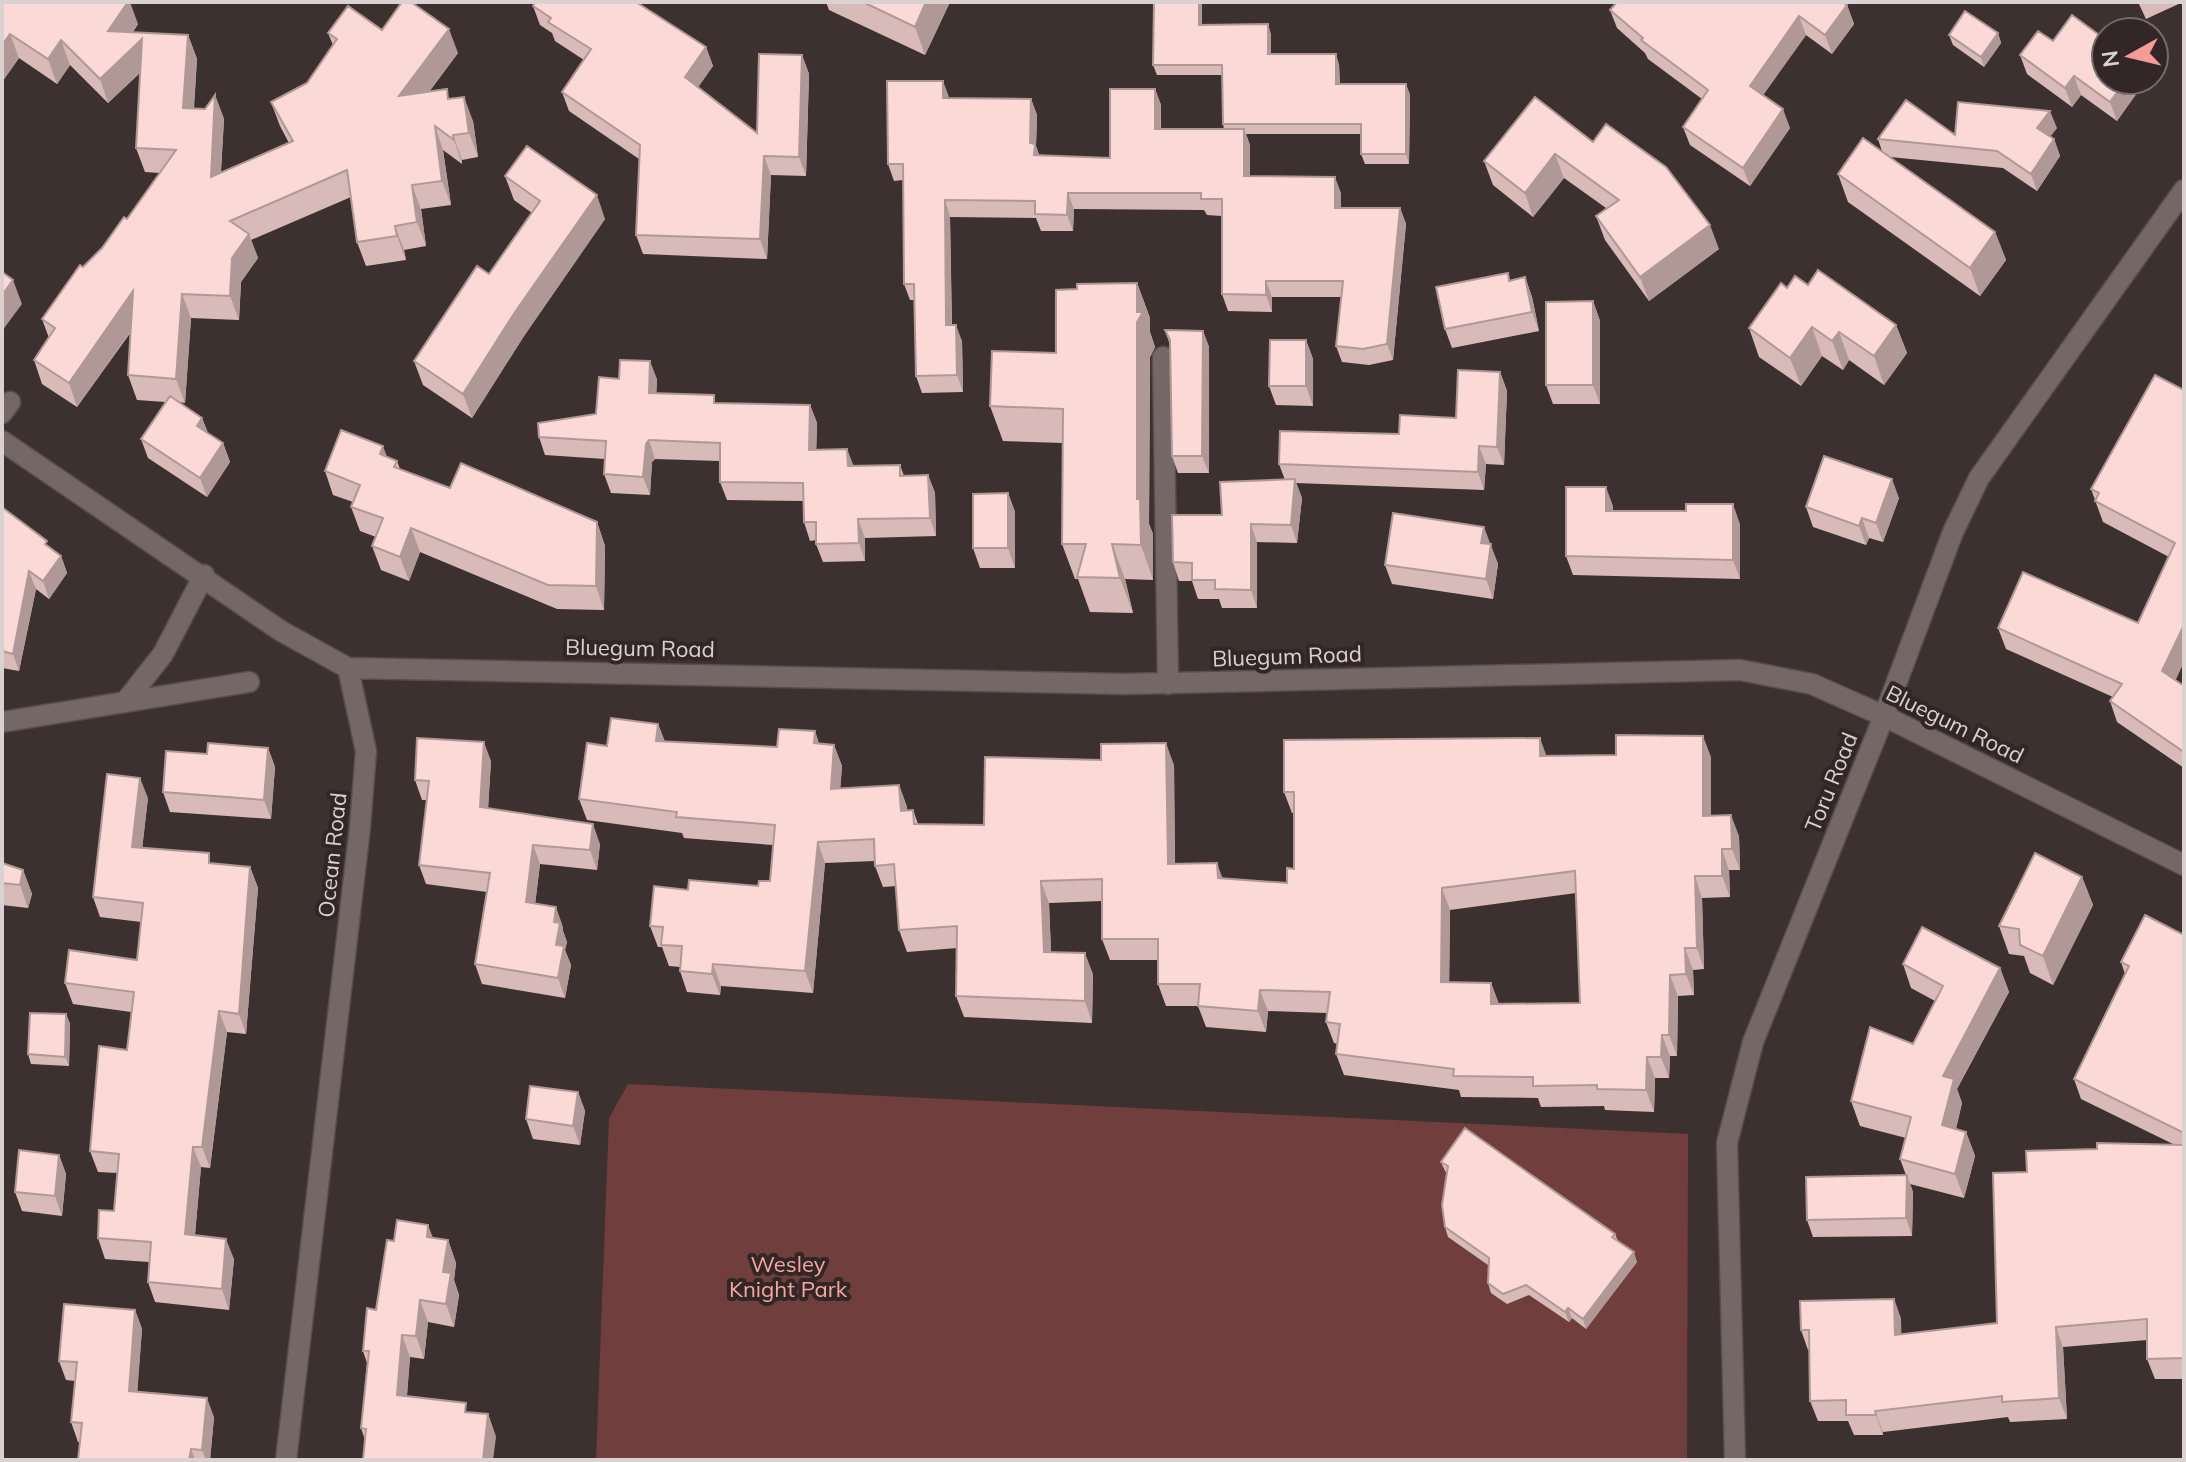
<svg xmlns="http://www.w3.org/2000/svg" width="2186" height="1462" font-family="Mulish,sans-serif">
	<rect width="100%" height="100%" fill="#3d3130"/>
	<path fill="#703f3d" d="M628,1084L1688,1134L1687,1460H596L609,1118Z"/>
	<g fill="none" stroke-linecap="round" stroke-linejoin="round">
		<defs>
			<path id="service" d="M1163,357L1168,684
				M2,413L10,402"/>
			<path id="minor" d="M2,441L281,631L348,668L1124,684L1740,670L1812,684L1884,716L2184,865
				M126,701L163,654L204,575
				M2,722L249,682
				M286,1460L360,827L366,751L348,668
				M1735,1460L1727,1143L1753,1042L1884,716L1953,532L1979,478L2184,190"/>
		</defs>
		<use href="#service" stroke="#564d4c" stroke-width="23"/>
		<use href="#minor" stroke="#564d4c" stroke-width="23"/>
		<use href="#service" stroke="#746765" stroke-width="20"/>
		<use href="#minor" stroke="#746765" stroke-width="20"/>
	</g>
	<path fill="#d8bbb8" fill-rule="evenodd" d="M2,2L138,24L133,32L188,35L197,59L194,108L205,109L215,95L224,119L221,172L289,143L280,126L271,102L307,83L333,45L328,33L382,30L458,53L429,92L450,99L473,121L478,157L462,160V164L443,150L451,205L421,209L426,246L404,250L406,260L366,266L357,242L351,197L251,240L258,258L241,282L239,320L191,318L185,403L179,402L202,418L208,433L223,443L230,462L207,497L148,458L141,439L166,402L137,400L128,375L131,332L77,407L42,384L34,360L49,338L42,319L83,267L102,248L127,219L160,173L145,172L136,148L140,73L108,103L70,65L57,84L19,58L2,82Z
		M826,2H950L925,55L829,10Z
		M1154,2H1202V25L1271,34V54L1339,64L1340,84L1410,94L1409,164H1365L1361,154V134H1246L1250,145V176L1341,193V208H1400L1406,224L1393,360L1369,365L1342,362L1336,346L1341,297H1272V312L1228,311L1222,294V216L1207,215L1204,210L1074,209L1073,231H1041L1036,218L950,217L952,325L962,341L963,392L922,393L916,376L914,300H910L904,284L903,180L894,181L888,164L949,98L1031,99L1037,115L1036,146L1039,155L1110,158L1155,89L1161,105V129H1224L1223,124L1222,75H1157L1153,65Z
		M2138,2H2183L2146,19Z
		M1847,5L1854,24L1832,54L1806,35L1763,95L1790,128L1750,186L1690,145L1683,127L1702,99L1648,59L1645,53L1617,28L1610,10Z
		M533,6L706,47L713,66L698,87L757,133L802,55L809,74L806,176L771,175L767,259L643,254L636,235L639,159L569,111L562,92L584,60L555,41L552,33L540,25Z
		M1998,33L2001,43L1984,67L1953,45L1949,35Z
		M2053,41L2139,80V90L2117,121L2081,95L2072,107L2027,74L2020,55Z
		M1535,97L1719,249L1649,301L1605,240L1596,216L1606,208L1564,178L1533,217L1493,185L1484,161Z
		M2057,128L2050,136L2054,139L2060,156L2037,191L2003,168L1890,157L1995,232L2006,260L1980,296L1848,202L1838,174L1882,151L1878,139Z
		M505,176L605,219L524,336L472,418L423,385L414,361L489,274L532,213L514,200Z
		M1508,273L1510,280L1525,277L1532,297L1539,331L1452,348L1445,329Z
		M1137,283L1150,318V332L1155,347L1150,357L1149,524L1153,534V580L1125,579L1133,613L1090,612L1078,579H1075L1062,544L1063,443L1003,441L990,406L1056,353Z
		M1808,285L1896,325L1907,353L1884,385L1849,360L1843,370L1822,356L1801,386L1759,357L1749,328L1787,288Z
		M1593,301L1600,321V404H1553L1546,385Z
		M1165,330L1203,331L1209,347V473H1178L1172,456L1170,345Z
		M1306,340L1313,359V406L1276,405L1269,386Z
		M1500,372L1507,391L1504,465L1486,464L1484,490L1296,483L1302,498L1297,543L1257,542V608H1222L1219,599H1198L1192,581H1179L1173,562L1222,515L1285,480L1279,464L1399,434L1456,418Z
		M619,379H657L656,393L717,403L810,405L817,423L816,450L847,449L853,466L900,465L904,476L928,475L935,493L936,536L865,538V561L823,562L816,544V540L810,541L804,522L803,501L727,500L720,482V461L655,459L652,462L650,495L611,493L604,474L605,459L545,455L539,437L596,414Z
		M2184,390V662L2175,680L2184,686V768L2117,722L2110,701L2113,697L2006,649L1998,628L2138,623L2169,557L2103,522L2091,489Z
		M387,457L397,461L400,469L450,488L597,522L605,546L604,610L557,609L420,552L409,581L381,570L372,546L376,537L360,531L351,507L353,502L333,495L325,471Z
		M1008,493L1015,512V568H980L973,548Z
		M1899,498L1883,542L1869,538L1866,545L1813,527L1806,507Z
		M1613,506V511L1740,524V579L1573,575L1566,556Z
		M2,509L61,556L67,573L49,599L36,589L19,671L2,668Z
		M1490,544L1498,564L1493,599L1392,584L1385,565Z
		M658,724L665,742L777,747L815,731L819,744L834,745L842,766L840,788L899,785L907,807V811L913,810L918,824L984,825L1174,765L1175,864L1223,878L1287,883L1294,869V813H1292L1284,792L1547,756L1711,757V816L1739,836L1740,870H1729L1730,897L1702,898L1704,969L1693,970L1694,995L1678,996L1677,1056H1670L1669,1078H1655L1654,1112L1605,1110L1604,1106L1541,1107L1538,1098L1461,1097L1459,1090L1344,1075L1336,1054L1338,1044L1334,1043L1326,1022L1327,1013L1268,1011L1266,1032L1206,1027L1198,1006H1166L1158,984V960H1110L1102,939V901L1049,903L1051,952L1093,974L1092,1023L964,1017L956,996L957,948L907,952L899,930L896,886L883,887L875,866V861L825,863L813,993L721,986L720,995L687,992L680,971V967L669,966L662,947H658L650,926L688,890L758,886L770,881L773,845L684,838L682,833L587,820L579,799ZM1576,893L1580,1003L1499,1004L1491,983L1449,982L1450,910Z
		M268,748L275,767L271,819L170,812L163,792L207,754Z
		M491,761L488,808L600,844L597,870L540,864L535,904L563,927V931L567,942L565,950L571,965L565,998L482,984L475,964L487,892L426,884L419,865L427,800H422L415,780Z
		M148,798L142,848L213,864L250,867L258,888L246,1034L227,1032L210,1168L201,1167L195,1235L234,1259L229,1310L155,1302L148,1282L149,1262L105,1259L98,1238L114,1211L118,1173L98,1172L90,1151L127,1050L131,1012L73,1004L65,983L137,960L141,922L100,917L93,897Z
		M2,863L23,870L32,894L28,908L2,905Z
		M2082,877L2093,905L2053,985L2030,973L2024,956L2009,954L1999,926Z
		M2184,935V1379H2155L2147,1359V1340L2063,1347L2067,1419L2010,1422L2008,1417L1883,1432V1435H1854L1848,1421H1818L1810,1401L1809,1350H1808L1801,1330L1894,1299L1901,1319V1334L1997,1323L2027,1172L2097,1149L2175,1145L2081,1099L2074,1079L2125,974L2121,962Z
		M1903,964L2000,968L2009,992L1957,1089L1962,1103L1956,1129L1966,1132L1975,1156L1964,1198L1910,1184L1913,1192L1912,1236L1813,1237L1807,1220L1906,1175L1900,1159L1906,1138L1860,1126L1851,1101L1913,1044L1935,1001L1911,988Z
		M66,1014L70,1024L69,1066L31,1064L28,1054Z
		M578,1092L585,1111L580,1145L533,1139L526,1119Z
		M59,1155L66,1174L62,1216L22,1211L15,1192Z
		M1441,1162L1615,1234L1618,1241L1637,1262L1586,1329L1572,1318L1569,1322L1529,1295L1507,1304L1491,1293L1488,1283V1265L1448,1237L1445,1227L1447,1173L1445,1171Z
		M433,1238L448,1240L456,1263L454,1280L459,1295L454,1327L428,1322L424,1359L410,1357L407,1396L470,1413L488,1414L496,1437L365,1440L361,1428L367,1363L363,1351L376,1310L394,1241Z
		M135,1310L142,1329L137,1392L214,1417L210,1460H78L80,1442H78L71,1422L75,1381L66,1380L59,1361Z"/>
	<path fill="#b09896" d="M128,2H130L138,24L117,55L108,31Z
		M926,2H950L925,55L915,27Z
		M1199,2H1202V35L1199,25Z
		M1847,5L1854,24L1832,54L1825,35Z
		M1799,16L1806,35L1756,105L1750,86Z
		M1268,24L1271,34V64L1268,54Z
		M449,29L458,53L408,120L399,96Z
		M1998,33L2001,43L1984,67L1981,57Z
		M10,34L19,58L2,82V45Z
		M188,35L197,59L192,132L183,108Z
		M142,39L150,63L108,103L100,79Z
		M61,40L70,65L57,84L48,59Z
		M706,47L713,66L692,96L685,77Z
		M1336,54L1339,64L1340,94L1336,84Z
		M802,55L809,74L806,176L799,157Z
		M2074,76L2081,95L2072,107L2065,88Z
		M2126,80H2139V90L2117,121L2110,102Z
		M943,81L949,97L943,98Z
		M1406,84L1410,94L1409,164L1406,154Z
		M1155,89L1161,105L1160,145L1155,129Z
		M215,95L224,119L219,201L211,177Z
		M464,97L473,121L478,157L469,133Z
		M1031,99L1037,115L1036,146L1041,160L1040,171L1030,143Z
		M1783,109L1790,128L1750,186L1743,168Z
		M2050,111L2057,128L2044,145L2037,128Z
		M435,126L443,150L451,205L442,181Z
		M1244,129L1250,145V192L1244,176Z
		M453,135L462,160V164L454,140Z
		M2054,139L2060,156L2037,191L2031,174Z
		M1555,154L1564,178L1533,217L1525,193Z
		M764,156L771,175L767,259L760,239Z
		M1335,177L1341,193V224L1335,208Z
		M412,185L421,209L426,246L417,222Z
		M1068,193L1074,209L1073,231L1067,215Z
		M597,195L605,219L524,336L472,418L463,394L515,312Z
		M945,200L950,217L952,342L946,325Z
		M1400,208L1406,224L1393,360L1387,344Z
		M1710,225L1719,249L1649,301L1640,277Z
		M395,226L404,250L406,260L397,236Z
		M1995,232L2006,260L1980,296L1970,268Z
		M249,234L258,258L241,282L239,320L230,296L232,258Z
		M1525,277L1532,297L1539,331L1532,312Z
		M13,280L22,304L2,331V295Z
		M1266,281L1272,297V312L1266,295Z
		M1137,283L1150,318V332L1155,347L1150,357L1149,524L1153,534V580L1141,545L1137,499Z
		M133,291L142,315L77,407L69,383Z
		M182,294L191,318L185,403L176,379Z
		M1593,301L1600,321V404L1593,385Z
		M956,325L962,341L963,392L957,375Z
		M1896,325L1907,353L1884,385L1874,356Z
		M1812,327L1822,356L1801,386L1790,358Z
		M1203,331L1209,347V473L1202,456Z
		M1839,332L1849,360L1843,370L1832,341Z
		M1306,340L1313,359V406L1306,386Z
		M650,361L657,379L656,411L649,393Z
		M1500,372L1507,391L1504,465L1497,447Z
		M810,405L817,423L816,468L809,450Z
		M202,418L209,437L197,426Z
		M649,440L655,459L652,462L650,495L643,477L646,444Z
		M223,443L230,462L207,497L200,478Z
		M383,446L392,470L380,454Z
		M1479,446L1486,464L1484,490L1478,472Z
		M847,449L854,467L848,466Z
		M928,475L935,493L936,536L930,518Z
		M1295,479L1302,498L1297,543L1291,525Z
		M1892,479L1899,498L1883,542L1876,523Z
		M1606,487L1613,506V531L1606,511Z
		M1008,493L1015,512V568L1008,548Z
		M1733,504L1740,524V579L1733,560Z
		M1862,518L1869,538L1866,545L1859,526Z
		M858,519L865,538V561L859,543Z
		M597,522L605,546L604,610L596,586Z
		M1251,524L1257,542V608L1251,590Z
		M1484,527L1498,564L1493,599L1486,579L1481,543Z
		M411,528L420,552L409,581L400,557Z
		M1112,544L1125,579L1133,613L1120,578Z
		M61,556L67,573L49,599L43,581Z
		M29,571L36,589L19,671L13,654Z
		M2184,625V662L2170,692L2162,671Z
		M658,724L666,745L656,741Z
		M815,731L822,753L814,743Z
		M1703,736L1711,757V837L1703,816Z
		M1540,738L1548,760L1540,756Z
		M484,742L491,761L487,826L480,807Z
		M1166,743L1174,765L1175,885L1168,864Z
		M834,745L842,766L839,810L831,789Z
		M268,748L275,767L271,819L264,800Z
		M140,778L148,798L140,868L132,847Z
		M899,785L907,807L908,832L901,811Z
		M1731,815L1739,836L1740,870L1732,849Z
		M593,824L600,844L597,870L590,850Z
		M818,842L825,863L813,993L805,971Z
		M533,845L540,864L533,922L526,902Z
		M1722,849L1729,870L1730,897L1722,876Z
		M1217,863L1225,885L1218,878Z
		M250,867L258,888L246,1034L239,1014Z
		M23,870L32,894L28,908L20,885Z
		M1695,876L1702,898L1704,969L1697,948Z
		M2082,877L2093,905L2053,985L2043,956Z
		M1041,881L1049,903L1052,974L1044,952Z
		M1442,888L1450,910L1449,1004L1441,982Z
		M556,907L563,927V931L567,942L565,950L571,965L565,998L558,978L554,922Z
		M1685,948L1693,970L1694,995L1686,974Z
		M1085,953L1093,974L1092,1023L1085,1001Z
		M713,964L721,986L720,995L712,974Z
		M2000,968L2009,992L1957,1089L1962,1103L1951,1149L1942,1125L1943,1076Z
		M1670,975L1678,996L1677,1056L1669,1035Z
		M1491,983L1499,1005L1491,1004Z
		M1260,990L1268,1011L1266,1032L1258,1011Z
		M219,1011L227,1032L210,1168L202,1147Z
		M66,1014L70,1024L69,1066L65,1057Z
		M1662,1035L1670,1056L1669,1078L1661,1057Z
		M1647,1057L1655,1078L1654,1112L1646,1090Z
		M578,1092L585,1111L580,1145L573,1126Z
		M1966,1132L1975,1156L1964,1198L1955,1174Z
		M193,1147L201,1167L193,1255L185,1234Z
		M59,1155L66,1174L62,1216L55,1196Z
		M1907,1175L1913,1192L1912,1236L1906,1218Z
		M428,1225L437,1248L427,1237Z
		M226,1239L234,1259L229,1310L222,1289Z
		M448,1240L456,1263L454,1280L459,1295L454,1327L446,1304L443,1272Z
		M1634,1252L1637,1262L1586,1329L1583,1319Z
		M1894,1299L1901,1319L1902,1355L1895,1335Z
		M420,1300L428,1322L424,1359L416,1336Z
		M1568,1308L1572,1318L1569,1322L1565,1312Z
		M135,1310L142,1329L136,1411L129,1391Z
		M2056,1327L2063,1347L2067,1419L2059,1398Z
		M402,1335L410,1357L405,1417L397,1395Z
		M207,1398L214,1417L210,1460H206L202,1450Z
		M1875,1411L1883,1432V1435L1876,1415Z
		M488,1414L496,1437L493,1460H483Z
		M191,1449L195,1460H189Z"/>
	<path fill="#fbd9d6" stroke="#b09896" stroke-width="2" fill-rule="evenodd" d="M2,2H128L108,31L188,35L183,108L205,109L215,95L211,177L293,141L271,102L307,83L337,39L328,33L348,6L382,30L402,2H411L449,29L399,96L447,89L448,99L464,97L469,133L453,135L454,140L435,126L442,181L412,185L417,222L395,226L397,236L357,242L347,170L230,221L249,234L232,258L230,296L182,294L176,379L128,375L133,291L69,383L34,360L55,328L42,319L80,265L83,267L102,248L124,217L127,219L176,150L136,148L142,39L100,79L61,40L48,59L10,34L2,45Z
		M535,2H636L706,47L685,77L757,133L759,54L802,55L799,157L764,156L760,239L636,235L640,145L562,92L591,49L548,22L551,18L533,6Z
		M863,2H926L915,27Z
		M1154,2H1199V25L1268,24V54H1336V84H1406V154H1361V124H1223L1222,65H1153Z
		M1617,2H1842L1847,5L1825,35L1799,16L1750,86L1783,109L1743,168L1683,127L1708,90L1641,40L1643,38L1610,10Z
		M1965,11L1998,33L1981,57L1949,35Z
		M2072,15L2106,40V80H2126L2110,102L2074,76L2065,88L2020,55L2038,31L2053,41Z
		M887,81H943V98L1031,99L1030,143L1035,144L1034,155L1110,158V89H1155V129H1244V176L1335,177V208H1400L1387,344L1363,349L1336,346L1343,281H1266V295L1222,294V199H1201V193H1068L1067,215L1035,214V201L945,200L946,325H956L957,375L916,376L914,284H904L903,164H888Z
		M1535,97L1593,142L1606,124L1666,167L1710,225L1640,277L1596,216L1619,200L1555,154L1525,193L1484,161Z
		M1906,100L1955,135L1958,102L2050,111L2037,128L2054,139L2031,174L1997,151L1878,139Z
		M1863,138L1995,232L1970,268L1838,174Z
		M527,146L597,195L515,312L463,394L414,361L477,266L489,274L540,201L505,176Z
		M1818,270L1896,325L1874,356L1839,332L1832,341L1812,327L1790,358L1749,328L1781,283L1787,288L1795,276L1808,285Z
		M2,272L13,280L2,295Z
		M1508,273L1509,281L1525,277L1532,312L1445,329L1436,287Z
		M1137,283V312H1143L1137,322V499H1140L1141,545L1112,544L1120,578L1077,577L1086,544H1062L1063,409L990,406L992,351L1056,353V290L1077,289V284Z
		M1593,301V385H1546V302Z
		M1165,330L1203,331L1202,456H1172L1170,340Z
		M1270,340H1306V386H1269Z
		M620,360L650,361L649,393L714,395V403L810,405L809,450L847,449L848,466L900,465V476L928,475L930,518L858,519L859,543L816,544V522H804L803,483L720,482V443L649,440L646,444L643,477L604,474L606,441L539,437L538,423L596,414L599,377L619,379Z
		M1458,370L1500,372L1497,447L1479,446L1478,472L1279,464L1280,431L1399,434L1400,415L1456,418Z
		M2155,375L2184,390V625L2162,671L2184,686V752L2110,701L2122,684L1998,628L2023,572L2138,623L2175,543L2095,501L2099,493L2091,489Z
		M170,396L202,418L197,426L223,443L200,478L141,439Z
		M341,430L383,446L380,454L397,461L394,467L450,488L461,463L597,522L596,586L548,585L411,528L400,557L372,546L383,518L351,507L360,485L325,471Z
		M1824,456L1892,479L1876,523L1862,518L1859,526L1806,507Z
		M1295,479L1291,525L1251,524V590L1215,589V580H1192V563L1173,562L1172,515H1222L1220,482Z
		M1566,487H1606V511H1686V504H1733V560L1566,556Z
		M1008,493V548H973V494Z
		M3,508L47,541L45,544L61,556L43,581L29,571L13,654L2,651Z
		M1393,513L1484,527L1481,543L1491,544L1486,579L1385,565Z
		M611,718L658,724L656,741L777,747L779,729L815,731L814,743L834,745L831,789L899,785L901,811L913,810L914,824L984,825L985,757L1101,760V744L1166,743L1168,864L1217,863L1218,878L1287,883V868L1294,869V792H1284V740L1540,738V756L1616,755V735L1703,736V816L1731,815L1732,849H1722V876H1695L1697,948H1685L1686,974L1670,975L1669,1035H1662L1661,1057H1647L1646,1090L1597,1089V1085L1533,1086V1077L1453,1076L1454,1069L1336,1054L1340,1024L1326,1022L1330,992L1260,990L1258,1011L1198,1006L1200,984H1158V939H1102V879L1041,881L1044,952L1085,953V1001L956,996L957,926L899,930L894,864L875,866L874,839L818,842L805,971L713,964L712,974L680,971L682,946L661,945L663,927L650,926L654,886L688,890L689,880L758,886L759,881H770L775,825L676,817L677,812L579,799L587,743L607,746ZM1575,871L1580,1003L1491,1004V983L1441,982L1442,888Z
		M417,738L484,742L480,807L593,824L590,850L533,845L526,902L556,907L554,922L560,923L556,945L564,946L558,978L475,964L490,873L419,865L429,781L415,780Z
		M208,743L268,748L264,800L163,792L166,751L207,754Z
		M107,774L140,778L132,847L209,853V863L250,867L239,1014L219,1011L202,1147H193L185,1234L226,1239L222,1289L148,1282L151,1242L98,1238L99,1210L114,1211L119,1154L90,1151L99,1046L127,1050L134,992L65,983L69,950L137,960L143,903L93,897Z
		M2035,853L2082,877L2043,956L2020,945L2019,929L1999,926Z
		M2,863L23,870L20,885L2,883Z
		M2145,915L2184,935L2183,941L2184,942V1133L2074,1079L2129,966L2121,962Z
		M1922,927L2000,968L1943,1076L1954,1079L1942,1125L1966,1132L1955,1174L1900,1159L1911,1117L1851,1101L1870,1027L1913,1044L1943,986L1903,964Z
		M30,1013L66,1014L65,1057L28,1054Z
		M530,1086L578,1092L573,1126L526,1119Z
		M1465,1128L1615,1234L1612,1237L1634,1252L1583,1319L1568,1308L1565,1312L1526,1285L1503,1294L1488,1283L1489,1258L1445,1227L1442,1205L1448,1166L1441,1162Z
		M2097,1143L2184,1145V1358L2147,1359V1319L2056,1327L2059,1398L2002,1402V1396L1875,1411L1876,1415H1846V1400L1810,1401L1809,1330H1801L1800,1301L1894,1299L1895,1335L1997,1323L1993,1173L2027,1172L2026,1151L2097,1149Z
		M19,1150L59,1155L55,1196L15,1192Z
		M1907,1175L1906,1218L1807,1220L1806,1177Z
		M397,1220L428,1225L427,1237L448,1240L443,1272L451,1273L446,1304L420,1300L416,1336L402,1335L397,1395L466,1403L465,1412L488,1414L483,1460H363L366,1429L361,1428L369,1351H363L367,1308L376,1310L387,1240L394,1241Z
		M64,1304L135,1310L129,1391L207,1398L202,1450L191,1449L189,1460H78L82,1423L71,1422L77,1362L59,1361Z"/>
	<g text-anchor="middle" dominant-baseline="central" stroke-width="8" stroke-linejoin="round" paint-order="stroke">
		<g font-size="22" fill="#dad2d1" stroke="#322726">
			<text transform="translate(640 648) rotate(1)">Bluegum Road</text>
			<text transform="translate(1287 656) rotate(-2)">Bluegum Road</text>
			<text transform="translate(1955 724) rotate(26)">Bluegum Road</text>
			<text transform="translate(1831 782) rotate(-68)">Toru Road</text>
			<text transform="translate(332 855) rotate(-84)">Ocean Road</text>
		</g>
		<g font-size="22" fill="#f9a6a0" stroke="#322726">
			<text x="788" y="1264">Wesley<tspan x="788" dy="25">Knight Park</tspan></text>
		</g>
	</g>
	<rect width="2186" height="1462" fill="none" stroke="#dad2d1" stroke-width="8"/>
	<g transform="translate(2130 56) rotate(262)"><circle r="38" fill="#322726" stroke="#756b6a" stroke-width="2"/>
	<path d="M0-6L14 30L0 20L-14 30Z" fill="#f59c96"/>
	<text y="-12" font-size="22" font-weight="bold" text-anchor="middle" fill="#dad2d1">N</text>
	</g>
</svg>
